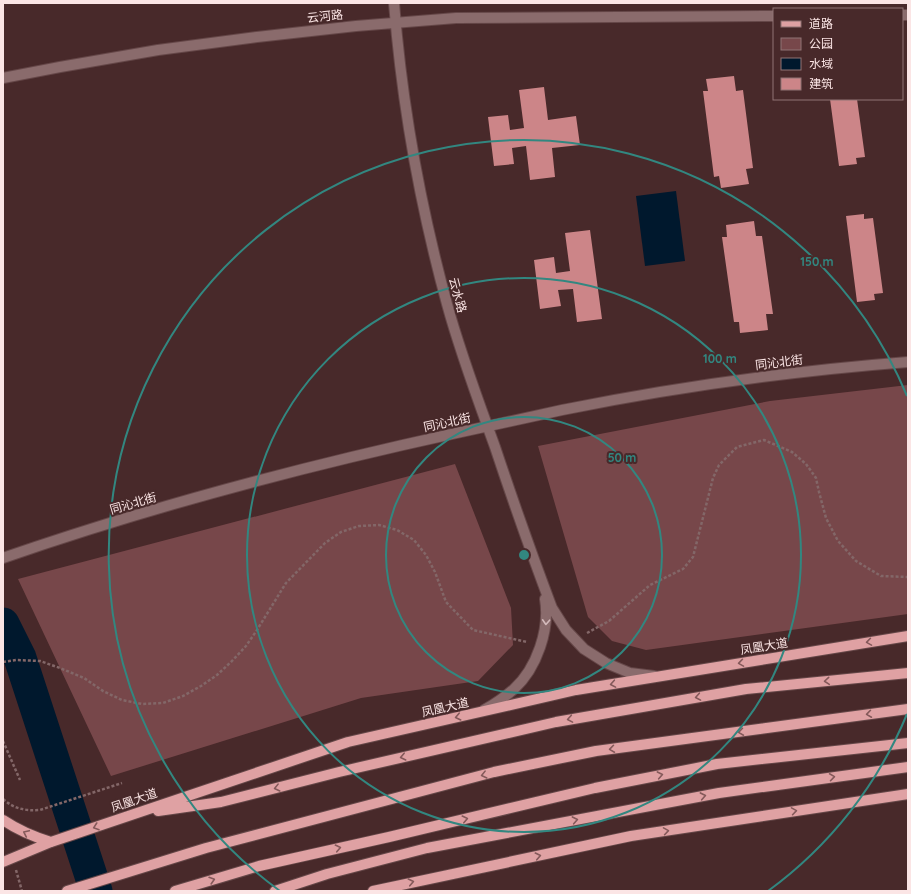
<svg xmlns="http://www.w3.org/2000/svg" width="911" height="894" font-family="Quicksand,'Noto Sans SC',sans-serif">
	<rect width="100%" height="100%" fill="#48292a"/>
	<path fill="#77474a" d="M908,385V614L646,650L612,641L588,617L538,446L770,401Z
		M455,464L511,608L513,645L478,681L361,698L111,776L18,579Z"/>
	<path fill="#00182d" d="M676,191L685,261L645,266L636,196Z"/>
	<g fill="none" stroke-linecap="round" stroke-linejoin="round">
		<path stroke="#00182d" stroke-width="33" d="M3,624L20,658L96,891"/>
	</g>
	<path fill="#cc8588" d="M734,76L736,91L743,90L753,168L746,169L749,184L721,188L719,176L714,177L703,91H708L706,79Z
		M544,87L548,120L576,116L580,145L552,148L555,177L530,180L526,146L512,148L514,164L494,166L488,117L508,115L510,130L524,128L519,90Z
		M830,99H857L865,157L856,158L857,164L839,166Z
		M864,214V219L873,218L883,293L874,294L875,300L857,302L846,216Z
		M754,221L756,236H762L773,314H766L768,330L740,333L739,322H734L722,237H727L726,225Z
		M590,230L602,319L577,322L573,289L558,290L561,306L540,309L534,260L554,257L556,273L570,271L565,233Z"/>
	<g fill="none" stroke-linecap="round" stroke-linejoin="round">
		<defs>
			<path id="minor" d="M394,3C402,105 420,205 447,304C460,352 478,400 495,447C513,501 532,555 552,608L566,630L584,649L606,663L630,673L654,676
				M902,15H908
				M3,78L60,67L158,50L257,37L356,26L456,18L774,16
				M3,558C150,507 301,467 452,434C489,426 525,418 562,410C676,387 792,371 908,362
				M484,710C495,704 505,697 514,689C537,668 550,629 545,599"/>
			<path id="major" d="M158,811L221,802L339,772L556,722L746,689L908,673
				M3,820C18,830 34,837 51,842
				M3,862L51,842L348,742L576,690L908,636
				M67,891L206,848L494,772L596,751L908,709
				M175,891L259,866L389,837L595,788L717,764L908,743
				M275,891L327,874L427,848L719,793L908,767
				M373,891L631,836L908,794"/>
		</defs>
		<use href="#minor" stroke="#654748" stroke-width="12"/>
		<use href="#major" stroke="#654748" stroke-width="12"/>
		<path stroke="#836768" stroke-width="2.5" stroke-dasharray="3 2" stroke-linecap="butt" d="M587,633L609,621L650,585L683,569L693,557L713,478L719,465L737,447L764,440L792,452L806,464L816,478L819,492L826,518L838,541L856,561L881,576L908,577
			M3,662L16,660L40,661L60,668L84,678L103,691L122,700L142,704L163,703L183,696L201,686L217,675L232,661L246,646L257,630L286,583L325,543L341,532L359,526L379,525L397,530L414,540L426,555L435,572L446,602L473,630L527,642
			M3,741L20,780
			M3,799C14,809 26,811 40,810L122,783
			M16,870L22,891"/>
		<use href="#minor" stroke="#8a6b6c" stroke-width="10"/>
		<use href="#major" stroke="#dfa1a3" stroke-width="10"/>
	</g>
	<defs><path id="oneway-chevron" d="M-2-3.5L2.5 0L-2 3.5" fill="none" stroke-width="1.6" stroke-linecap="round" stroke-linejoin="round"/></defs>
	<use stroke="#d3babb" href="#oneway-chevron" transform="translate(546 622) rotate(93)"/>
	<g stroke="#84595a">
		<use href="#oneway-chevron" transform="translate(869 642) rotate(171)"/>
		<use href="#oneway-chevron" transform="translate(741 663) rotate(171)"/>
		<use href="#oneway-chevron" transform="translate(827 681) rotate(175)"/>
		<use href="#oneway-chevron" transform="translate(613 684) rotate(170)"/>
		<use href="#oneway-chevron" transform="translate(698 697) rotate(170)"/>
		<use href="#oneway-chevron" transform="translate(869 714) rotate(172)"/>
		<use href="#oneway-chevron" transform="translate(458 717) rotate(167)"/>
		<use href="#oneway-chevron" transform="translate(570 719) rotate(170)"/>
		<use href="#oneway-chevron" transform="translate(741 732) rotate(172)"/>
		<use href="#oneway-chevron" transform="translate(612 749) rotate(172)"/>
		<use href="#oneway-chevron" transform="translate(403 757) rotate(167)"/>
		<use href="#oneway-chevron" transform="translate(484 775) rotate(166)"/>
		<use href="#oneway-chevron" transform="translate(660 775) rotate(-11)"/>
		<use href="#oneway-chevron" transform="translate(832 777) rotate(-8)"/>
		<use href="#oneway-chevron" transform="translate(277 788) rotate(166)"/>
		<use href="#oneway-chevron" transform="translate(703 796) rotate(-11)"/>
		<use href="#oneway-chevron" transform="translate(794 811) rotate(-9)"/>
		<use href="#oneway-chevron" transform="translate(465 819) rotate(-13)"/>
		<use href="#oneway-chevron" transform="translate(575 820) rotate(-11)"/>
		<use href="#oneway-chevron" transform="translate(96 827) rotate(161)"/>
		<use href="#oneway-chevron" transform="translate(666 831) rotate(-9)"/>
		<use href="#oneway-chevron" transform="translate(26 833) rotate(-155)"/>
		<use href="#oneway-chevron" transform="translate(338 848) rotate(-12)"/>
		<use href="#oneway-chevron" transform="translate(538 856) rotate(-12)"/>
		<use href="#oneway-chevron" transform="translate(212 880) rotate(-17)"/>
		<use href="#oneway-chevron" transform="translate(411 882) rotate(-12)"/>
	</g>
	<g fill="none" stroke="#328780" stroke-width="2">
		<circle cx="524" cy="555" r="138"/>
		<circle cx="524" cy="555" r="277"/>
		<path d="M907 714A415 415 0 0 1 768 891M280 891A415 415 0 1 1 907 396"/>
	</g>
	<g text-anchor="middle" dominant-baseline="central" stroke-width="4" stroke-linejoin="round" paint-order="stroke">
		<g font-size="12" fill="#fbe5e5" stroke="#48292a">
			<text transform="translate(325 16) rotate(-6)">云河路</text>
			<text transform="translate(458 295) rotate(75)">云水路</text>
			<text transform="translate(779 362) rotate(-7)">同沁北街</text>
			<text transform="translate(447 422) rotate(-12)">同沁北街</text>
			<text transform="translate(133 503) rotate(-16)">同沁北街</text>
			<text transform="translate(764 646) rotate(-9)">凤凰大道</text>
			<text transform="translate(445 707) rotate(-13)">凤凰大道</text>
			<text transform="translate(134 800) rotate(-19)">凤凰大道</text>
		</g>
	</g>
	<circle cx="524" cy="555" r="6" fill="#328780" stroke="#48292a" stroke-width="2"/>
	<g font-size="12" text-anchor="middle" font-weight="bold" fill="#328780" stroke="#48292a" stroke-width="4" stroke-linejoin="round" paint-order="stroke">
		<text x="817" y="266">150 m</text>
		<text x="720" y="363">100 m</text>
		<text x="622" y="462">50 m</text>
	</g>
	<rect width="911" height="894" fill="none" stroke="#fbe5e5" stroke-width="8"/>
	<rect x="773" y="8" width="130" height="92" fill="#48292a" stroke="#907475"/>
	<rect x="781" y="21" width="20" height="6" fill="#dfa1a3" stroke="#907475"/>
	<text x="809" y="28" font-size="12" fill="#fbe5e5">道路</text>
	<rect x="781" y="38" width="20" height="12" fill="#77474a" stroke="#907475"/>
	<text x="809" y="48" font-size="12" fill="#fbe5e5">公园</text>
	<rect x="781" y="58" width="20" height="12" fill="#00182d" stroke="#907475"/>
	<text x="809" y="68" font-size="12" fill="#fbe5e5">水域</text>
	<rect x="781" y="78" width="20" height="12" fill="#cc8588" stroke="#907475"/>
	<text x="809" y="88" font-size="12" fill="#fbe5e5">建筑</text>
</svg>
